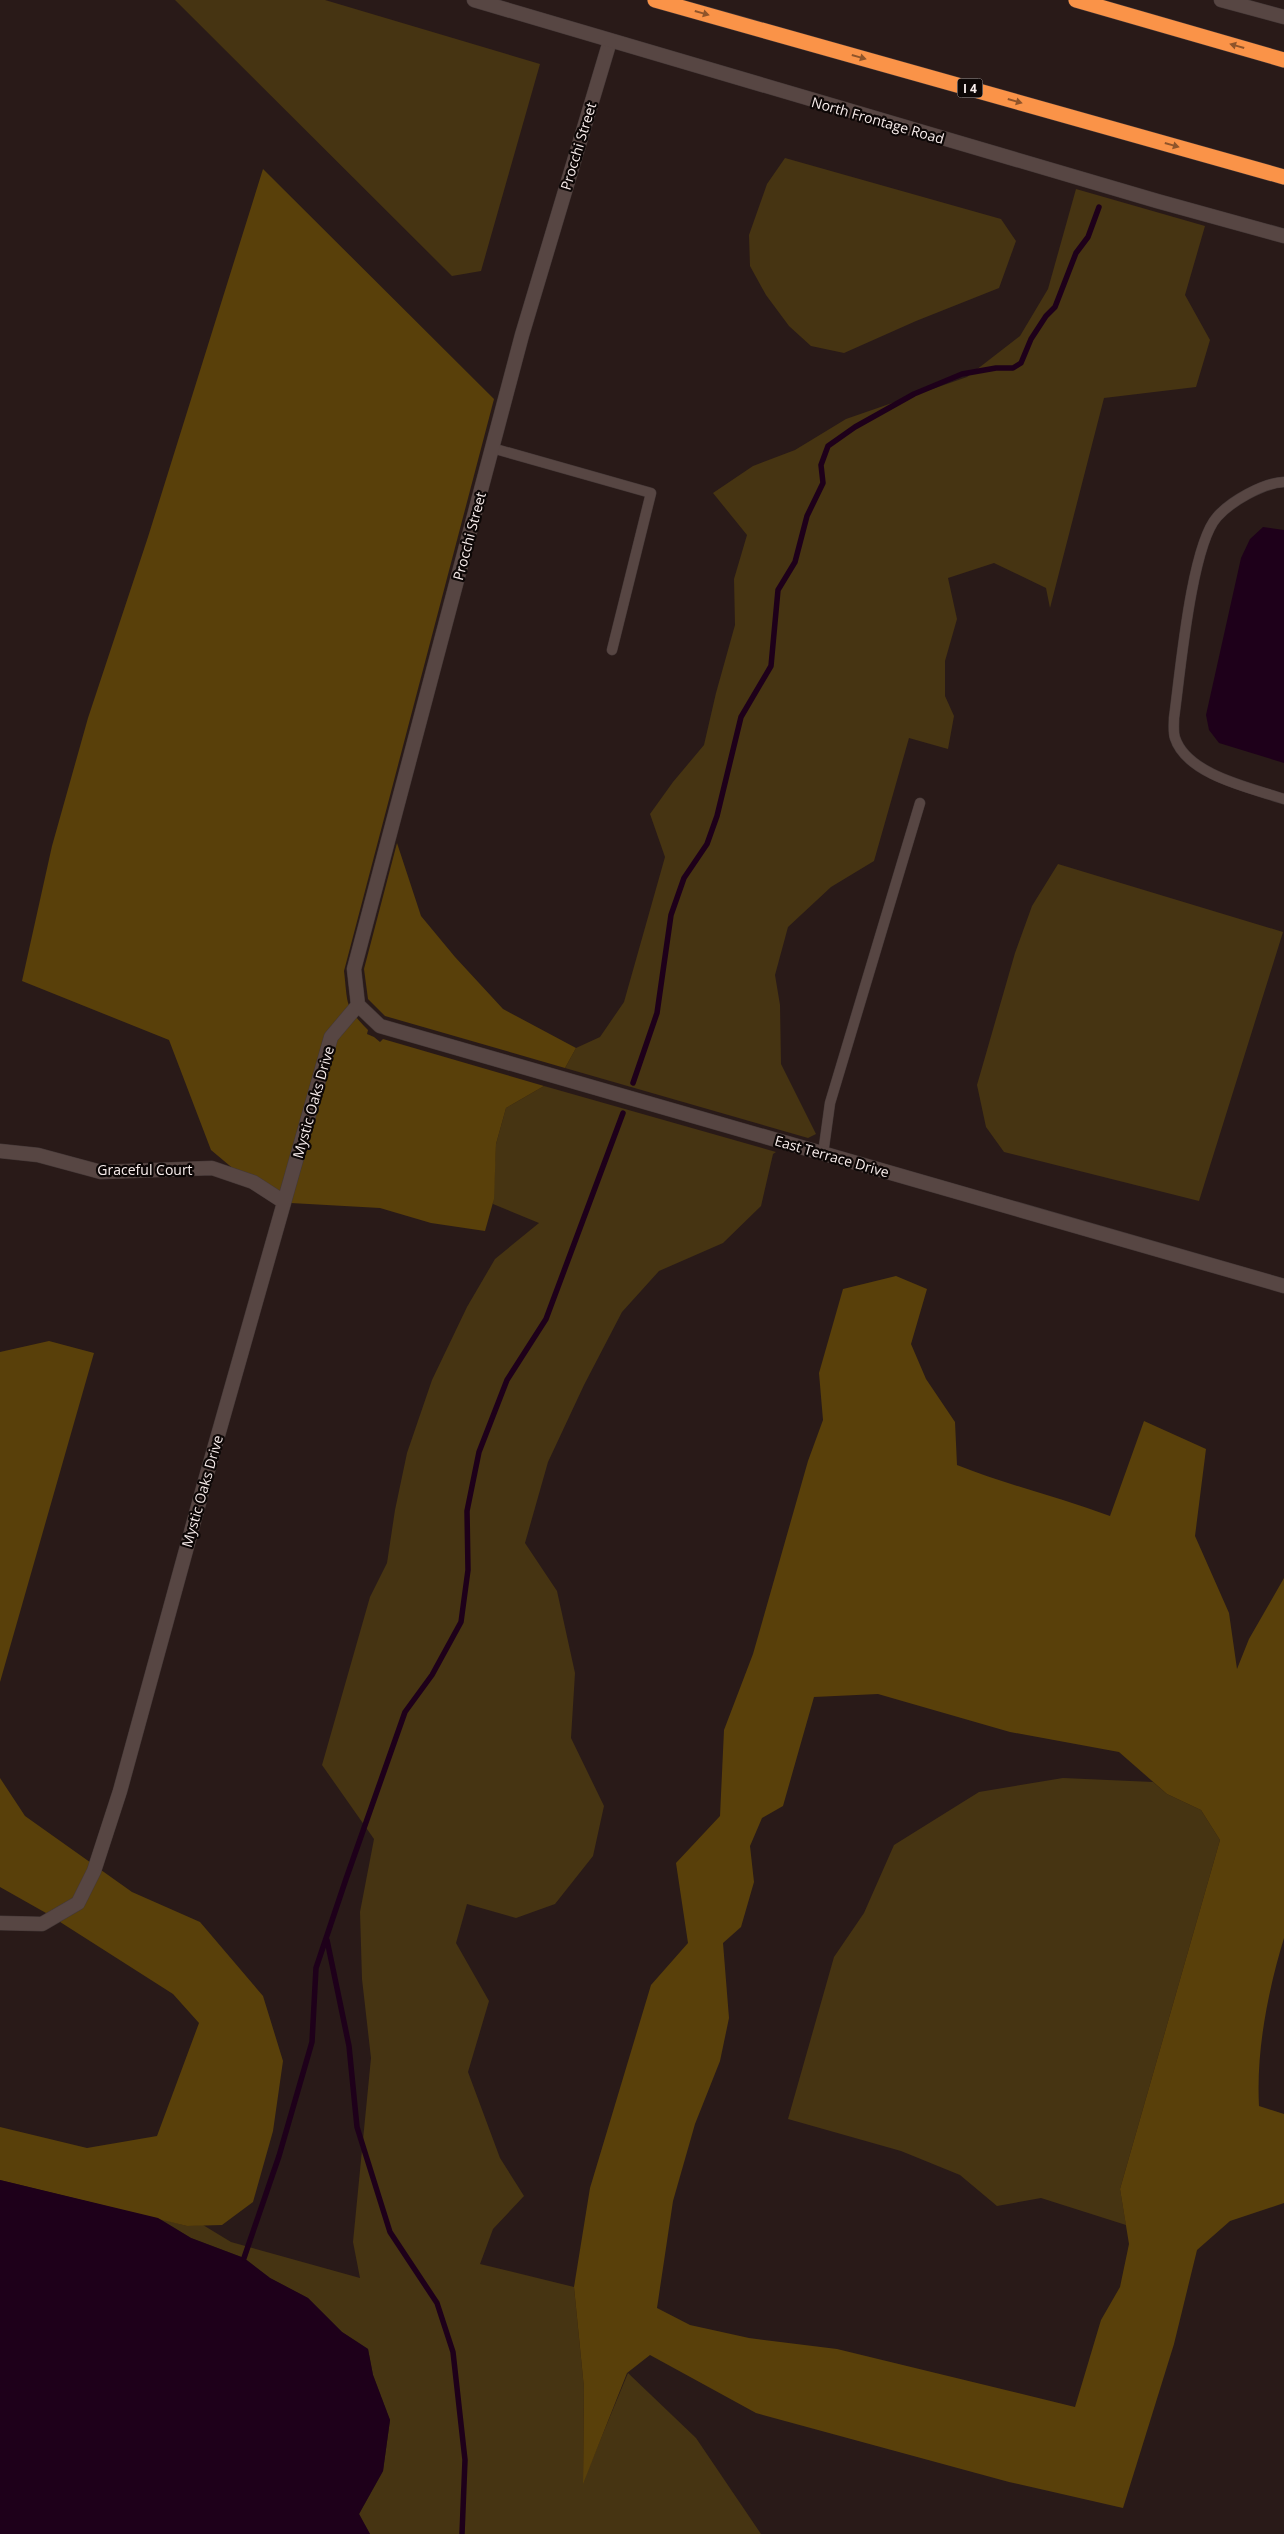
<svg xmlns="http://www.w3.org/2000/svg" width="1284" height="2534" font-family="'Open Sans',sans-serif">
	<rect width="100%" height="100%" fill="#291a18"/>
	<path fill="#463412" d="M175,0H325L540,64L481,271L452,276Z
		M785,158L1001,219L1016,241L999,288L916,321L844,353L811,346L789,326L766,295L750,266L749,235L767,184Z
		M1076,189L1205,226L1185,295L1210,340L1196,387L1104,398L1050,608L1046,588L994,563L948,578L957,619L945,661V696L954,716L948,749L909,738L874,861L831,887L788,927L775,975L780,1005L781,1064L816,1134L808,1138L565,1068L576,1048L600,1037L624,1002L665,857L650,814L673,782L704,745L716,693L735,625L734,579L747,535L713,493L753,466L795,450L846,419L967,377L1020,336L1048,289Z
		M1058,864L1283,932L1199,1201L1004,1152L986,1127L977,1085L1015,953L1032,906Z
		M544,1086L776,1152L773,1154L761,1206L723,1243L659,1271L622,1312L584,1385L548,1462L525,1543L557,1591L575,1673L571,1738L604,1806L593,1856L555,1904L516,1918L467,1904L456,1943L489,2001L468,2072L500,2158L524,2196L493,2229L480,2264L574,2287L584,2388L583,2482L628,2373L696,2438L761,2534H370L359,2514L383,2471L390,2420L373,2375L368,2349L342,2332L308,2298L270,2278L244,2258L191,2238L158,2218L187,2226L203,2225L231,2242L360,2278L353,2242L371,2058L362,1979L360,1912L374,1839L322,1765L370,1597L387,1563L395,1510L407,1453L432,1380L467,1307L495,1259L539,1223L493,1204L496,1144L506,1108Z
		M1063,1778L1153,1782L1167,1794L1201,1810L1220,1840L1120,2189L1126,2225L1041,2198L997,2206L960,2175L901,2151L788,2119L834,1957L864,1913L894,1845L979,1792Z"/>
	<path fill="#59400a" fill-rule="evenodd" d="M263,169L494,399L344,971C348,1004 344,1006 368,1030L367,1034L374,1037L380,1042L383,1039L544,1086L506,1108L496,1144L494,1199L485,1231L431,1223L380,1208L273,1202L211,1150L169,1040L22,981L52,846L88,718L148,537Z
		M397,843L421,916L455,957L503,1009L576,1048L565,1068L385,1016L368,999L364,969Z
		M896,1276L927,1289L911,1344L926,1379L955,1422L957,1465C1007,1485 1059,1497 1110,1516L1144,1421L1206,1449L1195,1536L1229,1613L1237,1669L1249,1639L1284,1578V1938C1268,1991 1256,2050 1259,2106L1284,2114V2203L1230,2221L1197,2250L1174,2344L1123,2508L1009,2482L756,2413L650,2355L627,2373L583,2484L584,2388L574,2287L590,2188L651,1985L688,1943L676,1863L720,1816L724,1730L753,1654L808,1461L823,1420L819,1373L843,1289ZM878,1694L1010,1732L1119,1752L1167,1794L1201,1810L1220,1840L1120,2189L1129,2244L1120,2287L1101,2320L1075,2407L837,2349L749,2338L690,2325L657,2308L673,2201L695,2124L720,2061L729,2018L723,1943L741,1927L754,1882L750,1846L762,1818L783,1806L814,1697Z
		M49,1341L94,1353L0,1682V1352Z
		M0,1778L25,1816L132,1892L200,1922L263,1996L283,2061L273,2131L253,2202L222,2225L187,2226L0,2180V2127L87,2148L157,2136L199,2023L173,1994L46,1913L0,1887Z"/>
	<path fill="#1e001a" d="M1263,527L1284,530V763L1219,743L1209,730L1206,715L1241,558L1250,539Z
		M0,2180L158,2218L191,2238L244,2258L270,2278L308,2298L342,2332L368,2349L373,2375L390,2420L383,2471L359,2514L370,2534H0Z"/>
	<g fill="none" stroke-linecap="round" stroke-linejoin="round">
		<path stroke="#1e001a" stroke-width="5.5" d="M633,1083L657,1013L671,915L684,878L707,844L717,816L741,717L771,666L778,590L795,562L807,516L823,483L821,465L828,446L855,427L914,394L962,374L996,368H1013L1021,363L1031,339L1046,316L1055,307L1076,253L1088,237L1099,207
			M327,1940L349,2046L357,2127L390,2232L437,2303L453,2352L465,2460L462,2534
			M244,2258L279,2156L312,2042L316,1968L346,1879L405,1712L432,1675L461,1622L468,1570L467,1511L479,1452L507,1380L546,1319L623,1113"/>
		<defs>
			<path id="service" d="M492,448L651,493L612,650
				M1284,482C1263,483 1231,501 1217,517C1191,546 1180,675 1174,718C1174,724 1173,732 1175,738C1187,775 1251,788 1284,799
				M823,1154L830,1103L920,803"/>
			<path id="minor" d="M610,41L522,335L354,969L358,1005L380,1026L1284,1286
				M0,1151L38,1155L101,1172L212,1168L253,1182L284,1202
				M0,1923L42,1924L78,1903L94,1871L120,1791L205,1481L331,1037L358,1005"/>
			<path id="tertiary" d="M474,0L1157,201L1284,236
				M1221,0L1284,17"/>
			<path id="motorway" d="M655,0L1284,177
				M1076,0L1284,60"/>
		</defs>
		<use href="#service" stroke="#443837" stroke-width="11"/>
		<use href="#minor" stroke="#443837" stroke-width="15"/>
		<use href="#tertiary" stroke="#443837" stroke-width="15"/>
		<use href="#motorway" stroke="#443837" stroke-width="16"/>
		<use href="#service" stroke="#574643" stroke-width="10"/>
		<use href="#minor" stroke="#574643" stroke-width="14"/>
		<use href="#tertiary" stroke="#574643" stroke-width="14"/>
		<use href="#motorway" stroke="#fa9348" stroke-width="15"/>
	</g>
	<defs><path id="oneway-solid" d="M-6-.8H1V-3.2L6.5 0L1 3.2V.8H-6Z" transform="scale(1.25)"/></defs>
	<g fill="#8f542a">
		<use href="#oneway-solid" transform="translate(702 13) rotate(16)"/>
		<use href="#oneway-solid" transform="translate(1237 46) rotate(-164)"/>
		<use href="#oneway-solid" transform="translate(859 57) rotate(16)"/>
		<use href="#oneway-solid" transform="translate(1015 101) rotate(16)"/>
		<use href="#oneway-solid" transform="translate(1172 145) rotate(16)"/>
	</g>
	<g text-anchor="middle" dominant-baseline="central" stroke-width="4.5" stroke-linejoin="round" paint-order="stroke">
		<rect fill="#0d0706" stroke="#b2a8a7" stroke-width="1" x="957.5" y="78.5" width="25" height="19" rx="4"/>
		<g font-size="12" font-weight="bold" fill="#f8edec">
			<text x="970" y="88">I 4</text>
		</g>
		<g font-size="14" fill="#f8edec" stroke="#0d0706">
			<text transform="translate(878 120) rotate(16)">North Frontage Road</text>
			<text transform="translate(578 146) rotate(-73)">Procchi Street</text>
			<text transform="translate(469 536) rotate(-75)">Procchi Street</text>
			<text transform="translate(313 1102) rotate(-74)">Mystic Oaks Drive</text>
			<text transform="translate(832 1156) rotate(16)">East Terrace Drive</text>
			<text x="145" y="1169">Graceful Court</text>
			<text transform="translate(202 1491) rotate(-74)">Mystic Oaks Drive</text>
		</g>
	</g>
</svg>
